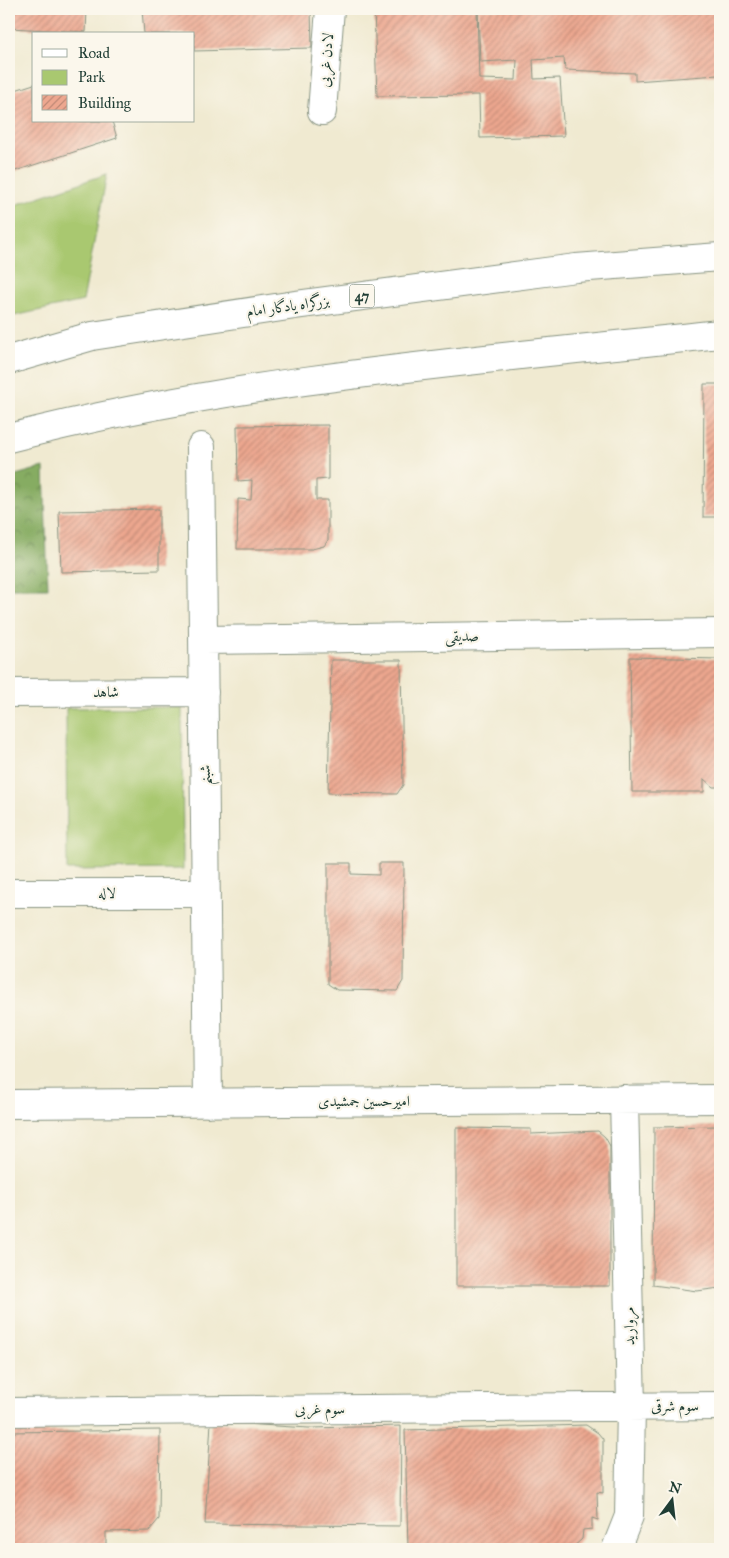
<svg xmlns="http://www.w3.org/2000/svg" width="729" height="1558" font-family="'IM FELL Great Primer',Amiri,serif">
	<defs>
		<pattern id="forest-crowns" width="20" height="18" patternUnits="userSpaceOnUse" patternTransform="scale(1.25)"><rect width="20" height="18" fill="#86ac62"/><path d="M2 6a3 3 0 1 1 6 0M12 15a3 3 0 1 1 6 0" fill="none" stroke="#6d8d52"/></pattern>
		<pattern id="building-hatch" width="6" height="6" patternUnits="userSpaceOnUse" patternTransform="scale(1.25)"><rect width="6" height="6" fill="#eda78f"/><path d="M-1 1l2-2M0 6l6-6M5 7l2-2" fill="none" stroke="#bf8976"/></pattern>
	</defs>
	<rect width="100%" height="100%" fill="#fbf7ec"/>
	<filter id="ink" filterUnits="userSpaceOnUse"><feTurbulence type="fractalNoise" baseFrequency=".02" numOctaves="2"/><feDisplacementMap in="SourceGraphic" scale="10" xChannelSelector="R" yChannelSelector="G"/><feConvolveMatrix kernelMatrix="1 2 1 2 8 2 1 2 1" color-interpolation-filters="sRGB"/></filter>
	<filter id="wash" filterUnits="userSpaceOnUse"><feTurbulence type="fractalNoise" baseFrequency=".0096" numOctaves="4" result="noise"/><feDisplacementMap in="SourceGraphic" scale="20" xChannelSelector="R" yChannelSelector="G"/><feGaussianBlur stdDeviation="1.12" result="paint"/><feColorMatrix in="noise" values="0 0 0 0 0 0 0 0 0 0 0 0 0 0 0 0 0 1.4 0 .05"/><feComposite in="paint" operator="in"/></filter>
	<g filter="url(#wash)">
		<rect width="100%" height="100%" fill="#f0ead1"/>
		<path fill="url(#forest-crowns)" stroke="#52744b" d="M44,467L48,588H9V477Z"/>
		<path fill="#a9c870" stroke="#648252" d="M107,174L83,301L9,317V207Z
			M182,707L183,869L67,870L66,708Z"/>
		<g id="blocks">
			<path fill="url(#building-hatch)" d="M9,9H87L86,32L9,28Z
				M142,9H311L312,48L194,51V34H144Z
				M374,9H477L479,79L516,80L517,60L480,62L478,9H715L718,75L635,81V73L565,70L564,58L533,60L534,79L560,78L564,136L480,138L479,95L377,96Z
				M34,84V121H112L117,138L9,173V92Z
				M704,384H720V517H703Z
				M328,425V479L316,480V500H328V540L324,546L312,549H237L238,499L251,500L252,480L238,481L237,426Z
				M159,509V570L61,572L59,511Z
				M630,657L720,659V787H713L704,779V792H632Z
				M331,660H401L403,785L397,794L328,793Z
				M328,863H351V874L379,875V863H404L403,981L397,991L337,990L328,984Z
				M720,1126V1288L697,1291L653,1285L654,1127Z
				M456,1128L531,1129V1134L598,1131L605,1137L610,1146V1286H456Z
				M211,1422L309,1428L401,1426L400,1526L205,1524Z
				M586,1425L598,1433L603,1439V1493L597,1492L598,1520L592,1518V1529L583,1530L582,1539L571,1549H408L405,1430Z
				M160,1430L159,1519L149,1531L106,1532V1549H9V1432Z"/>
		</g>
	</g>
	<g filter="url(#ink)">
		<use href="#blocks" fill-opacity="0" stroke="#889482" stroke-width="1"/>
		<g fill="none" stroke-linecap="round" stroke-linejoin="round">
			<defs>
				<path id="minor" d="M322,111L330,9
					M201,447L208,1103
					M203,640L720,633
					M9,693L204,692
					M9,893H206
					M9,1104L720,1099
					M9,1412L720,1406
					M616,1549L629,1516L631,1407L624,1099"/>
				<path id="highway" d="M9,360L92,336L295,305L576,268L720,257
					M9,438C242,378 482,360 720,334"/>
			</defs>
			<use href="#minor" stroke="#889482" stroke-width="30"/>
			<use href="#highway" stroke="#889482" stroke-width="30"/>
			<use href="#minor" stroke="#fff" stroke-width="28"/>
			<use href="#highway" stroke="#fff" stroke-width="28"/>
		</g>
	</g>
	<g text-anchor="middle" dominant-baseline="central" stroke-width="4.5" stroke-linejoin="round" paint-order="stroke">
		<rect fill="#fbf7ec" stroke="#61756b" stroke-width="1" x="349.5" y="284.5" width="25" height="23" rx="4"/>
		<g font-size="14" font-weight="bold" fill="#1f3d34">
			<text x="362" y="296">47</text>
		</g>
		<g font-size="15" fill="#1f3d34" stroke="#fbf7ec">
			<text transform="translate(326 60) rotate(-86)">لادن غربی</text>
			<text transform="translate(288 306) rotate(-8)">بزرگراه یادگار امام</text>
			<text transform="translate(462 636) rotate(-1)">صدیقی</text>
			<text x="106" y="692">شاهد</text>
			<text transform="translate(205 775) rotate(-91)">شبنم</text>
			<text x="107" y="893">لاله</text>
			<text x="364" y="1101">امیرحسین جمشیدی</text>
			<text transform="translate(629 1326) rotate(-91)">مروارید</text>
			<text x="675" y="1406">سوم شرقی</text>
			<text x="320" y="1409">سوم غربی</text>
		</g>
	</g>
	<rect width="729" height="1558" fill="none" stroke="#fbf7ec" stroke-width="30"/>
	<rect x="32" y="32" width="162" height="90" fill="#fbf7ec" stroke="#a3ada2"/>
	<rect x="42" y="49" width="25" height="8" fill="#ffffff" stroke="#a3ada2"/>
	<text x="78" y="58" font-size="15" fill="#1f3d34">Road</text>
	<rect x="42" y="70" width="25" height="15" fill="#a9c870" stroke="#a3ada2"/>
	<text x="78" y="82" font-size="15" fill="#1f3d34">Park</text>
	<rect x="42" y="95" width="25" height="15" fill="url(#building-hatch)" stroke="#a3ada2"/>
	<text x="78" y="108" font-size="15" fill="#1f3d34">Building</text>
	<g transform="translate(672 1500) rotate(15)" stroke="#fbf7ec" stroke-width="4" paint-order="stroke">
	<path d="M0-4L9 19L0 12L-9 19Z" fill="#1f3d34"/>
	<text y="-8" font-size="14" font-weight="bold" text-anchor="middle" fill="#1f3d34">N</text>
	</g>
</svg>
